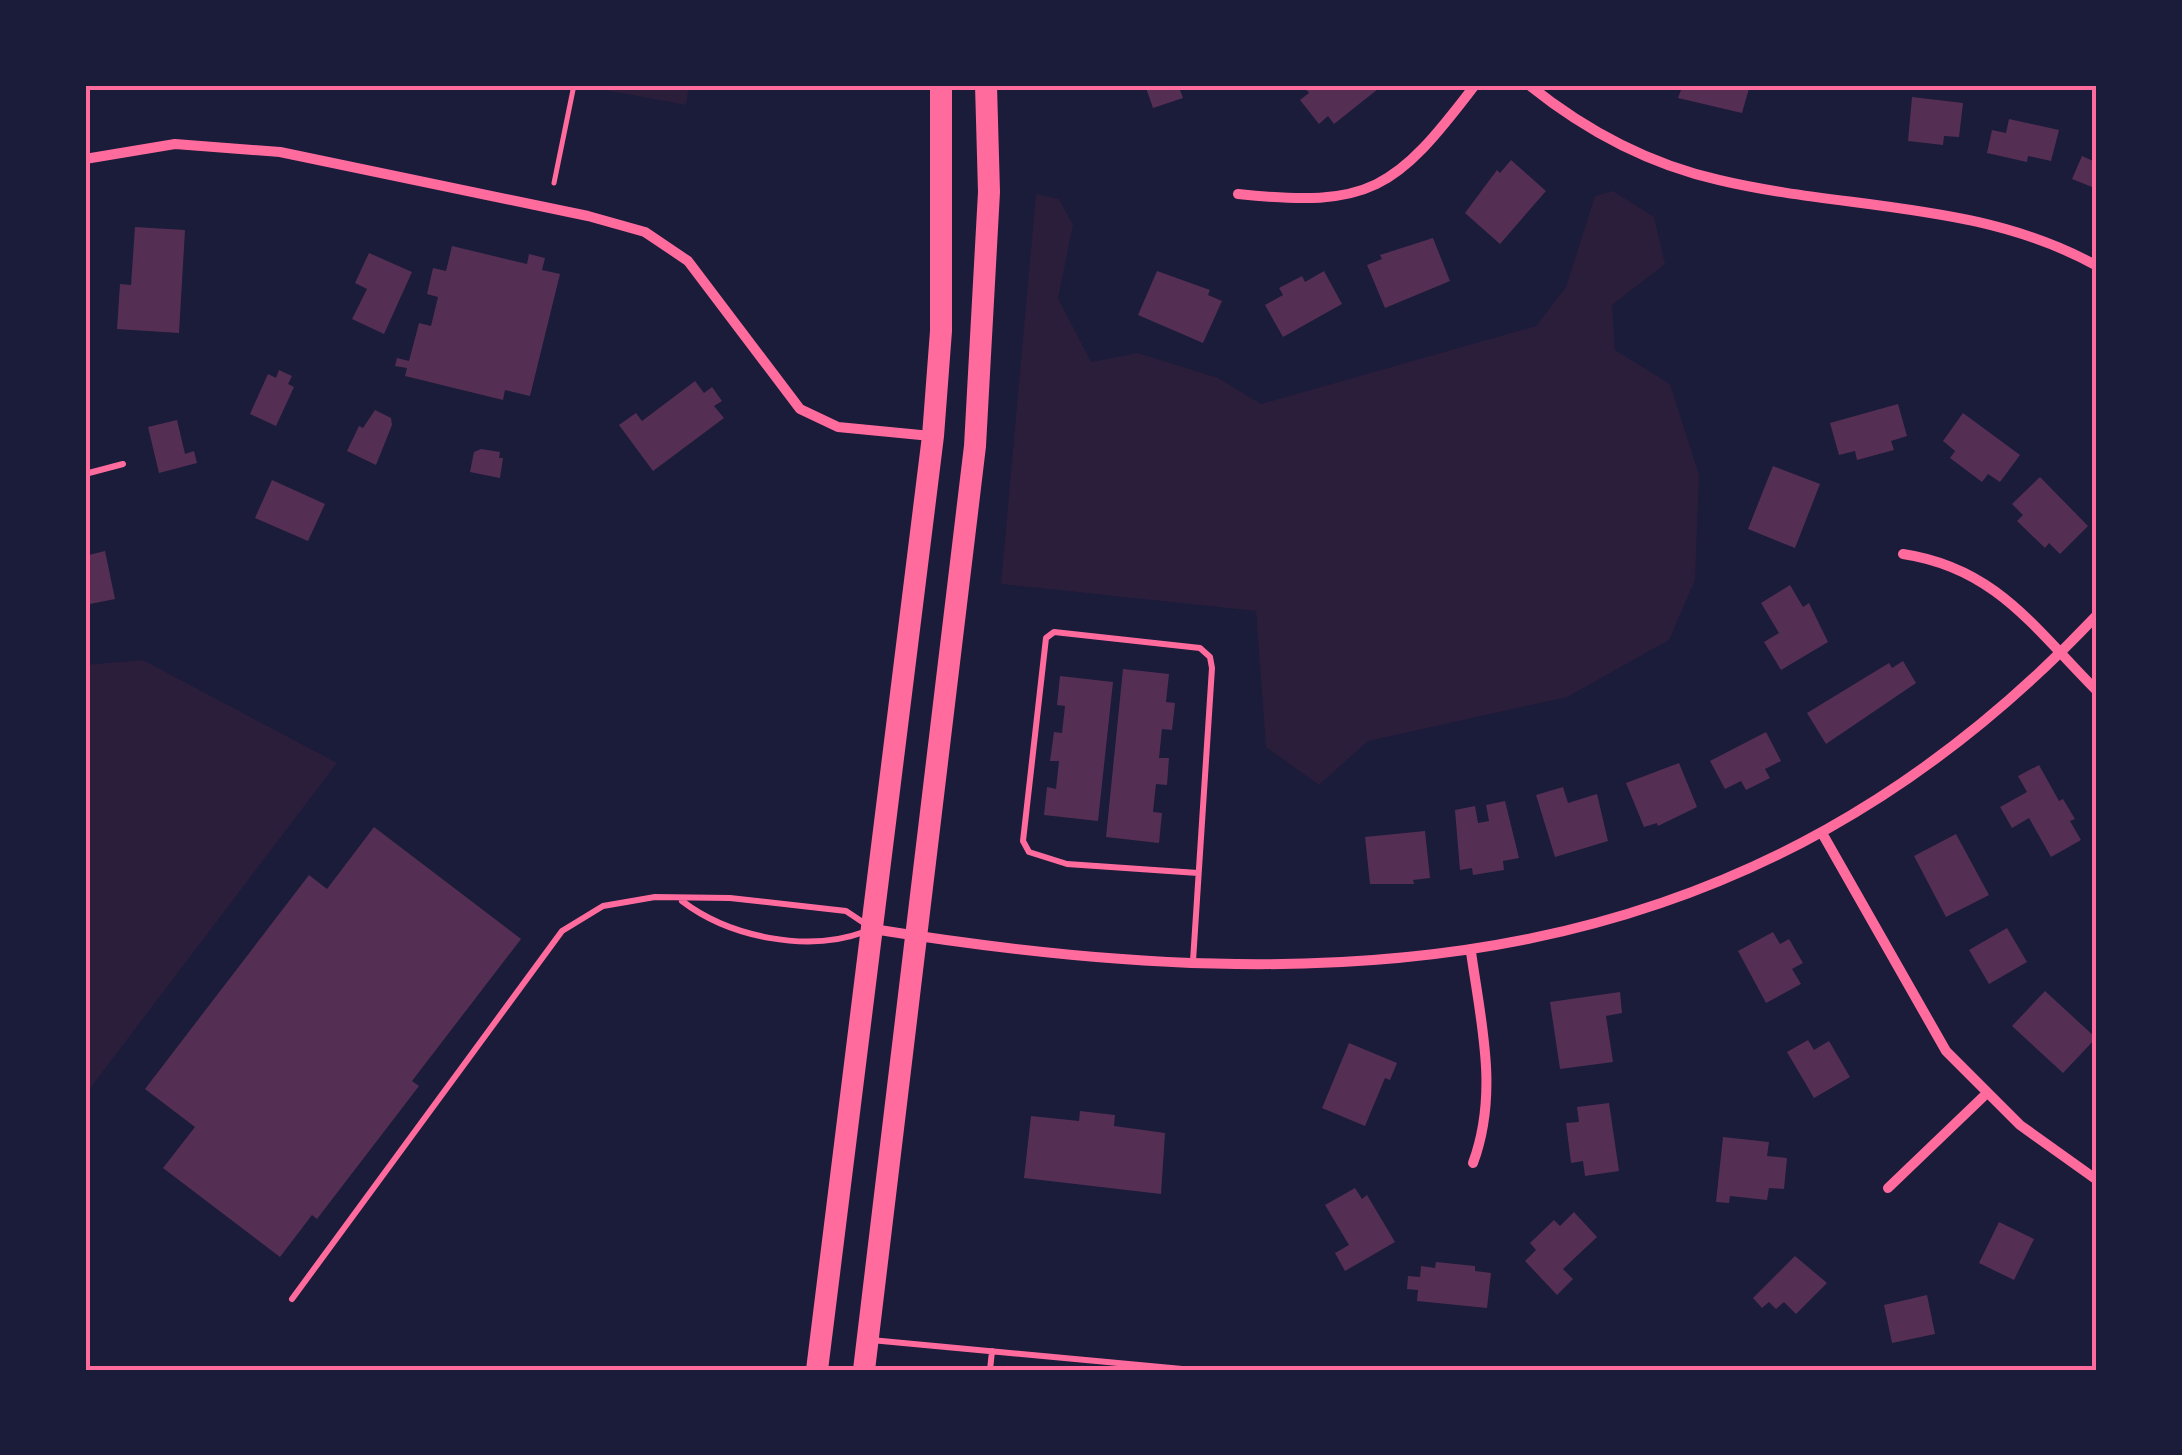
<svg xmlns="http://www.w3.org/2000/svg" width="2182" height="1455" font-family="Karla,sans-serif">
	<rect width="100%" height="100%" fill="#1b1b3a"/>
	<path fill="#2a1e3b" d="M600,85H689L686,105L600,89Z
		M1613,191L1654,217L1665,264L1612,305L1615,350L1670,384L1699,475L1695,580L1669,640L1567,697L1368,741L1319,785L1266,747L1256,611L1001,584L1036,194L1059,199L1073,225L1058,298L1091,362L1138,353L1218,378L1261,404L1536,326L1566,287L1595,196Z
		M143,660L337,763L85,1095V665Z"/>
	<path fill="#542f53" d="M1145,85H1178L1183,98L1153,108Z
		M1303,85H1375L1378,89L1334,124L1328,116L1319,124L1300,100L1309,93Z
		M1668,85H1750L1742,113L1678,98L1681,90Z
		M1912,97L1963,103L1959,137L1944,136L1943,145L1908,141Z
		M2009,119L2059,130L2051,161L2028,156L2027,162L1987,153L1992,130L2006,133Z
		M2097,152V189L2072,179L2082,156L2093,161Z
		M1511,160L1546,191L1500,244L1465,213L1497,170L1500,173Z
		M135,227L185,230L179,333L117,329L120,284L131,285Z
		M1433,238L1450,281L1385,308L1367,265L1382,259L1380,255Z
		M452,246L527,264L529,254L545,258L542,270L560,274L530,396L505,390L503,400L405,376L407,368L395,366L397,358L409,361L419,323L431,326L438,297L427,294L433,268L446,271Z
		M369,253L412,272L384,334L352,319L367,289L355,283Z
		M1157,271L1210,290L1208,295L1222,301L1203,343L1138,315Z
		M1324,271L1342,304L1283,337L1265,305L1283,295L1279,288L1302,276L1305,282Z
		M279,370L292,376L288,384L294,387L276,426L250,414L268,374L276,378Z
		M695,381L704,393L712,387L722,401L714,406L724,418L653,471L619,425L636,413L642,421Z
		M1898,404L1907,436L1891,441L1894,450L1857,460L1855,451L1839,455L1830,423Z
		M375,410L391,418L392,425L376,465L347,451L359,426L363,428Z
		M1963,413L2020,455L2000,482L1988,474L1982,482L1950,458L1955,451L1943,441Z
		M177,420L185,454L194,451L197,463L159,473L148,427Z
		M481,449L500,452L499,458H503L500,478L470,472L474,452Z
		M1773,466L1820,484L1795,548L1748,529Z
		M2040,477L2088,526L2060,554L2049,543L2045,548L2017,521L2023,515L2012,504Z
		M272,480L325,504L308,541L255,518Z
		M105,551L115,599L85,605V556Z
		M1790,585L1803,607L1809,603L1828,642L1781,670L1764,642L1779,633L1761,603Z
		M1903,661L1916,683L1826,744L1807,713L1889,663L1892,668Z
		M1123,669L1169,674L1166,702L1175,703L1172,730L1162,729L1159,758H1169L1167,785L1156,784L1153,812L1162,813L1159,843L1106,837Z
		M1060,676L1113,682L1098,821L1044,815L1047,787L1056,789L1059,761H1050L1054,732L1062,733L1065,706L1057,705Z
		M1766,732L1781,761L1765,769L1770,778L1746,790L1741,781L1725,789L1710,761Z
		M1679,763L1697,807L1658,826L1657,823L1644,827L1626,783Z
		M2039,765L2059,801L2063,799L2075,819L2070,821L2081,840L2051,857L2029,818L2012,828L2000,807L2027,792L2018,776Z
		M1563,787L1568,803L1597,794L1608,841L1555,857L1536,795Z
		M1505,801L1519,858L1503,861L1504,870L1473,875L1472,868L1460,870L1455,810L1475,806L1478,823L1489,821L1486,805Z
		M374,827L521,939L412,1081L419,1086L317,1219L312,1215L280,1257L163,1168L195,1127L145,1089L309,875L327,889Z
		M1425,831L1430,878L1413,880L1414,884H1370L1365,837Z
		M1956,834L1989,895L1946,917L1914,856Z
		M2007,928L2027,962L1989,984L1969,950Z
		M1773,932L1780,944L1789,939L1803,963L1792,969L1801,984L1766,1003L1738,951Z
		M2045,991L2096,1038L2063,1073L2012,1026Z
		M1620,992L1622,1013L1606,1016L1613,1062L1560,1069L1550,1002Z
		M1808,1040L1814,1050L1829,1041L1850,1077L1814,1098L1787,1052Z
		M1349,1043L1397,1063L1390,1080L1385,1078L1365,1126L1322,1108Z
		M1609,1103L1619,1171L1585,1176L1583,1161L1571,1163L1566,1123L1579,1122L1577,1107Z
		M1080,1111L1115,1115L1114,1126L1165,1133L1161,1194L1024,1178L1031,1116L1079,1121Z
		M1723,1137L1769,1142L1767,1156L1787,1158L1784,1189L1769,1188L1767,1200L1730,1196L1729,1203L1716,1202Z
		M1355,1188L1362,1199L1367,1195L1395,1242L1345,1271L1335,1253L1349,1245L1325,1205Z
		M1574,1212L1597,1237L1563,1269L1573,1279L1557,1295L1525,1261L1536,1250L1530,1243L1554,1220L1560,1226Z
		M1999,1222L2034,1239L2014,1280L1979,1263Z
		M1795,1256L1827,1283L1796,1314L1784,1302L1776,1309L1769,1302L1762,1308L1753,1298Z
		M1436,1262L1475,1266V1271L1491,1273L1487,1308L1417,1301L1418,1290L1407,1289L1408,1276L1420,1277L1421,1266L1435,1268Z
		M1927,1295L1935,1334L1892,1343L1884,1305Z"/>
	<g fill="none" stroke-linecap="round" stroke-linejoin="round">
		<path stroke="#ff6b9d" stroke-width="5" d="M554,183L574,85"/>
		<path stroke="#ff6b9d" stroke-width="6" d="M85,474L123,464
			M682,901C729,937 807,953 864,932
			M1193,961L1212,668L1210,657L1200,648L1054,632L1046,638L1023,841L1029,852L1067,864L1198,873
			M292,1299L562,931L603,906L655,897L730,898L846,911L867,925
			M871,1340L1193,1370
			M990,1370L992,1351"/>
		<path stroke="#ff6b9d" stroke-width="10" d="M1529,85C1585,130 1648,164 1719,180C1845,210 1981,201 2097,266
			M85,159L175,144L280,152L588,216L645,232L688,261L800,409L838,427L931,436
			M1238,194C1371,208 1395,190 1475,85
			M1903,554C1996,568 2034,628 2097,691
			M1822,833L1946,1051L2020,1125L2097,1180
			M873,929C1344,1005 1751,982 2097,615
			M1471,952C1481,1023 1499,1093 1473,1163
			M1888,1188L1985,1095"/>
		<path stroke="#ff6b9d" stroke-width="22" d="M817,1370L933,436L941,331V85
			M864,1370L975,446L989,192L986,85"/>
	</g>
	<rect width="2182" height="1455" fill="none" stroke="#1b1b3a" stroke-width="175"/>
	<rect x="88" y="88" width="2006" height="1280" fill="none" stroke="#ff6b9d" stroke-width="4"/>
</svg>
